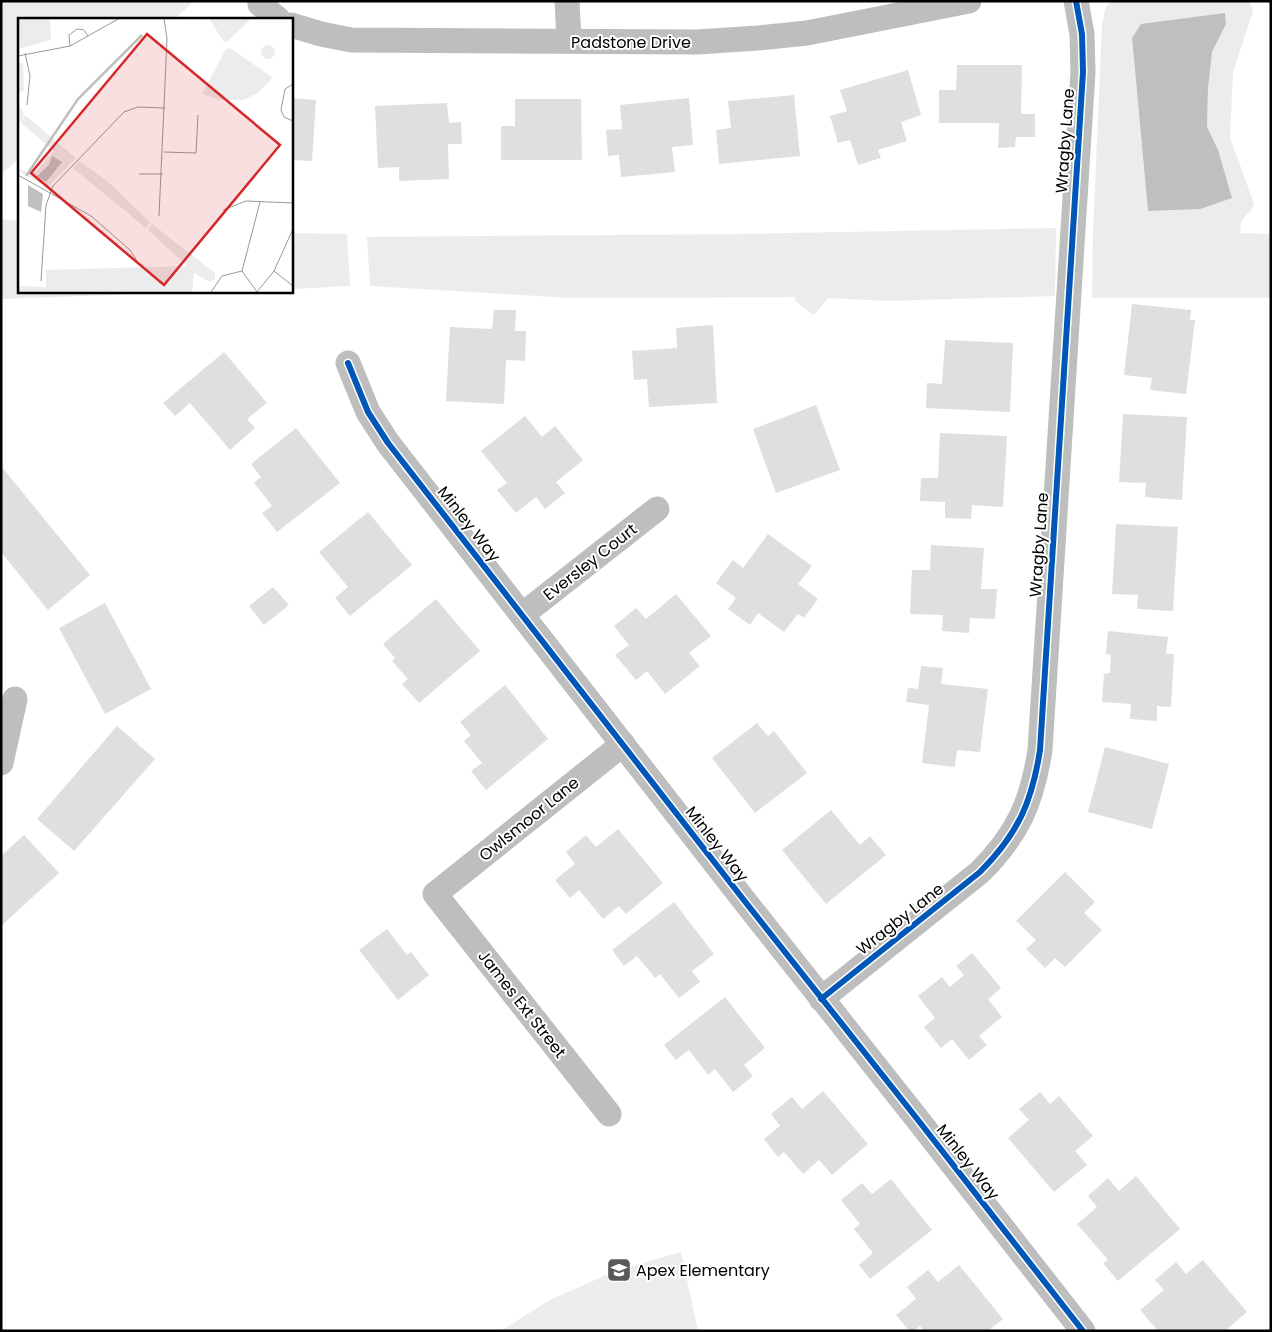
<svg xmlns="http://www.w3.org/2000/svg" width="1272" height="1332" font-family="Poppins,sans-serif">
	<rect width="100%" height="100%" fill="#fff"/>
	<path fill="#ececec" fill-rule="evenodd" d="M1,1H194L175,19H19V159L1,174Z
		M1112,1H1253L1250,3L1253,11L1233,72L1230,137L1254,204L1251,210L1241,222L1240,233L1271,234V298H1092L1093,232L1102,25L1106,6ZM1141,24H1226L1212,52L1208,89L1207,127L1148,211L1132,38Z
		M1,219L19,221V291H221L1,299Z
		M1056,228L1055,296L887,301L828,298L814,315L795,301L796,297L572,298L370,286L367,237L742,234Z
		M291,233L347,234L350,286L291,289Z
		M681,1252L698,1331H501L550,1300L615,1271Z"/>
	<path fill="#bfbfbf" d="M1225,13L1226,24L1212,52L1208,89L1207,127L1218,150L1232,198L1200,209L1148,211L1132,38L1141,24Z"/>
	<path fill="#dfdfdf" d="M957,65H1022L1021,114H1035V137H1016L1015,147L998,148L999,123H939V90H956Z
		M908,70L921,115L901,122L907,141L878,150L881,158L858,165L850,140L838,143L830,116L847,111L840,90Z
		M794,95L800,156L719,164L716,130L731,128L728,101Z
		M291,98L316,100L312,161L291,160Z
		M689,98L693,145L672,147L675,172L621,177L619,155L608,156L606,130L622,129L620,105Z
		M515,99H581L582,160H501V126H515Z
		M447,103L449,123L461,122L462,144H448L449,179L399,181V167L378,168L375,106Z
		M1132,304L1191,310L1190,320H1195L1186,394L1150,390L1152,378L1124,375Z
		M494,310H516L515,331H526L525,361L506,360L504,404L446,401L450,327L492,329Z
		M713,325L717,403L649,407L647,379L634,380L632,351L677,348L676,328Z
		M945,340L1013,343L1010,412L926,408L927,383L942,384Z
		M224,352L267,403L247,419L255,428L230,450L190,403L175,416L163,403Z
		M816,405L840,470L776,493L753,429Z
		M1123,414L1187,417L1182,500L1145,497L1146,483L1119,482Z
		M525,416L542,437L555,426L583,460L556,482L565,493L545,509L536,497L516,513L497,490L507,483L481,451Z
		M296,428L340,483L277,532L262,513L272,506L254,483L261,477L251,464Z
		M940,433L1007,436L1003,507L972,505L971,519L945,518V502L920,501L921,478H938Z
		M1,466L90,575L48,610L1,552Z
		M368,512L412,565L350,616L335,598L348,587L319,552Z
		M1116,524L1178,527L1173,611L1137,609L1138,595L1112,594Z
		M768,534L812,566L798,584L818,599L804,618L798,614L784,632L758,613L750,625L728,609L736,598L716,583L733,560L743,568Z
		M931,545L984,548L981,589H997L995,619L970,618L969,633L942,631L943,615L910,614L912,570H930Z
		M273,587L289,605L264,625L249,606Z
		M676,594L711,636L689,653L700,666L665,694L647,671L636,680L615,655L629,645L614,626L636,608L646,619Z
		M436,599L480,651L419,703L402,684L408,679L392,661L395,658L383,644Z
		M105,603L151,689L105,714L59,628Z
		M1108,631L1168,637L1166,654H1174L1171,707L1157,706V721L1130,719L1131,704L1102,702L1104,674L1110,673L1111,655L1106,654Z
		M921,666L943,668L941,684L988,689L980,752L957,750L955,767L922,763L929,705L906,702L908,688L918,689Z
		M505,685L548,739L486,790L471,771L482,763L464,741L471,735L460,722Z
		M757,723L768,736L774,731L807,773L755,813L712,758Z
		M117,726L155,759L74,851L37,819Z
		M1105,747L1169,764L1152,829L1088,812Z
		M831,810L860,845L870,836L886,855L826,904L782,850Z
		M618,829L663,883L626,914L619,906L603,919L579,890L570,898L555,880L575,864L566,852L586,835L596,847Z
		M24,835L59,873L1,926V856Z
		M1065,872L1095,902L1084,913L1102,930L1065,967L1055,958L1045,968L1026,949L1036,940L1016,921Z
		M674,902L714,954L692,971L700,982L679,998L660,974L655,978L637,956L624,966L612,950Z
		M387,929L407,955L411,952L429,975L398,1000L359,950Z
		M972,953L1001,988L988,999L1002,1017L979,1036L987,1045L969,1060L952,1039L941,1048L924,1027L935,1018L918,996L942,977L950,987L964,975L956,966Z
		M725,997L765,1048L744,1065L753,1076L733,1092L715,1069L708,1075L689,1050L676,1060L664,1045Z
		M823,1091L868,1144L832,1175L819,1160L803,1174L784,1152L778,1157L764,1139L780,1126L771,1114L792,1097L802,1109Z
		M1040,1092L1050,1104L1059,1096L1093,1136L1075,1151L1087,1165L1054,1192L1008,1138L1029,1120L1019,1109Z
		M1136,1176L1180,1229L1118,1281L1103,1263L1108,1260L1077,1224L1097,1207L1088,1196L1108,1178L1119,1191Z
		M891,1179L932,1230L870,1279L859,1265L873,1253L854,1229L860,1224L841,1200L862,1183L872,1194Z
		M1203,1260L1247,1312L1225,1331H1158L1140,1310L1164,1290L1155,1280L1176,1262L1186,1274Z
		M959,1265L1003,1319L988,1331H924L920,1326L914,1331H909L896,1315L916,1299L907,1287L928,1270L938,1282Z"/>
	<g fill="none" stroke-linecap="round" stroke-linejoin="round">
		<path stroke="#bebebe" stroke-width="25" d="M567,1L569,41
			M260,4L278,19
			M291,25L321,34L351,40L697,42L758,38L807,33L969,1
			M348,363L368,412L388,443L743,899L918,1120L1083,1331
			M522,615L657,509
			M1,763L15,699
			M821,999L980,872C1018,834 1032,802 1040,750L1083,72L1082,34L1076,1
			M609,1114L435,894L623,744"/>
		<defs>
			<path id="cycleway" d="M348,363L368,412L388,443L743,899L918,1120L1083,1331
				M821,999L980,872C1018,834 1032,802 1040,750L1083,72L1082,34L1076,1"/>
		</defs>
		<use href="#cycleway" stroke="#fff" stroke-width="9"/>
		<use href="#cycleway" stroke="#0057b8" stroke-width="6"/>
	</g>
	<defs>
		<symbol id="school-square" viewBox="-11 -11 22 22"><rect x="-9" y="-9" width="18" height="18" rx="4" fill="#595959" stroke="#fff"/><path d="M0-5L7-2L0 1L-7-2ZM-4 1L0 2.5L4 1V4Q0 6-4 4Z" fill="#fff"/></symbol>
	</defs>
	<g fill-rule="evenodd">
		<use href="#school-square" x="605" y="1256" width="28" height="28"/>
	</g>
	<g text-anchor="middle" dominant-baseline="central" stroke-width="4" stroke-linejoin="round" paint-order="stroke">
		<g font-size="16" fill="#000" stroke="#fff">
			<text x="631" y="42">Padstone Drive</text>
			<text transform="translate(1065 141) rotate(-86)">Wragby Lane</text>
			<text transform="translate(469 524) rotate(52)">Minley Way</text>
			<text transform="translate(1039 545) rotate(-86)">Wragby Lane</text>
			<text transform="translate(590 562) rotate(-38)">Eversley Court</text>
			<text transform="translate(529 819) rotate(-39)">Owlsmoor Lane</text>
			<text transform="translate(717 844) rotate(52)">Minley Way</text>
			<text transform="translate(900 919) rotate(-38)">Wragby Lane</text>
			<text transform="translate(522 1004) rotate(52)">James Ext Street</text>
			<text transform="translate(968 1162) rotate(52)">Minley Way</text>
		</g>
		<g font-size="16" fill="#000" stroke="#fff" text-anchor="start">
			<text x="636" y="1270">Apex Elementary</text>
		</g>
	</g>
	<g transform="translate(18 18)">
		<rect width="275" height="275" fill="#fff"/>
		<path d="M0,0H32L33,22L0,31ZM191,0H231L232,2L209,24L205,23ZM243 34a7 7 0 1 1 14 0a7 7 0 1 1-14 0ZM212,30L254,59L251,64L239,75L226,82H202L184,76L208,31ZM0,45H5L6,72L1,75L0,86L6,96L2,105L0,102ZM7,97L58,140L30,169L0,153V150L15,157L36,133L3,105ZM61,143L88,162L132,204L128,210L55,150ZM134,206L197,255V261L192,264L176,255L174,275H0V268L28,269V252L169,248L130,212Z" fill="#ececec"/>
		<path d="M34,138L44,144L28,164L19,158L31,147ZM10,167L25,176L23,194L10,188Z" fill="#bfbfbf"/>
		<path fill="none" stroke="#bfbfbf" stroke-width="2.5" d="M8,158L60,81L124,17"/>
		<path fill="none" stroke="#999" stroke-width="1" d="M52,28L51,17L59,11L66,12L70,18M7,35L12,58L9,87M0,38L52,28L102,0M275,66L267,71L263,92L266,99L275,103M146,134L178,135L180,97M121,156H145M0,157L73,198L112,232L119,243M205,192L228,183L275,185M141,198L149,21L146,0M256,253L275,268M23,263L28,187L35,168L106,94L120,89L147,90M193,274L204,258L224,253M239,274L224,253L242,184M238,275L256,253L275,211"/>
		<path fill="#d62828" fill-opacity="0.15" stroke="#d62828" stroke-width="2.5" d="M129,16L262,127L146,267L13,155Z"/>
		<rect width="275" height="275" fill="none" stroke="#000" stroke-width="2.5"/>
	</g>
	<rect width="1272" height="1332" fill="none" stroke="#000000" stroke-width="5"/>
</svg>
